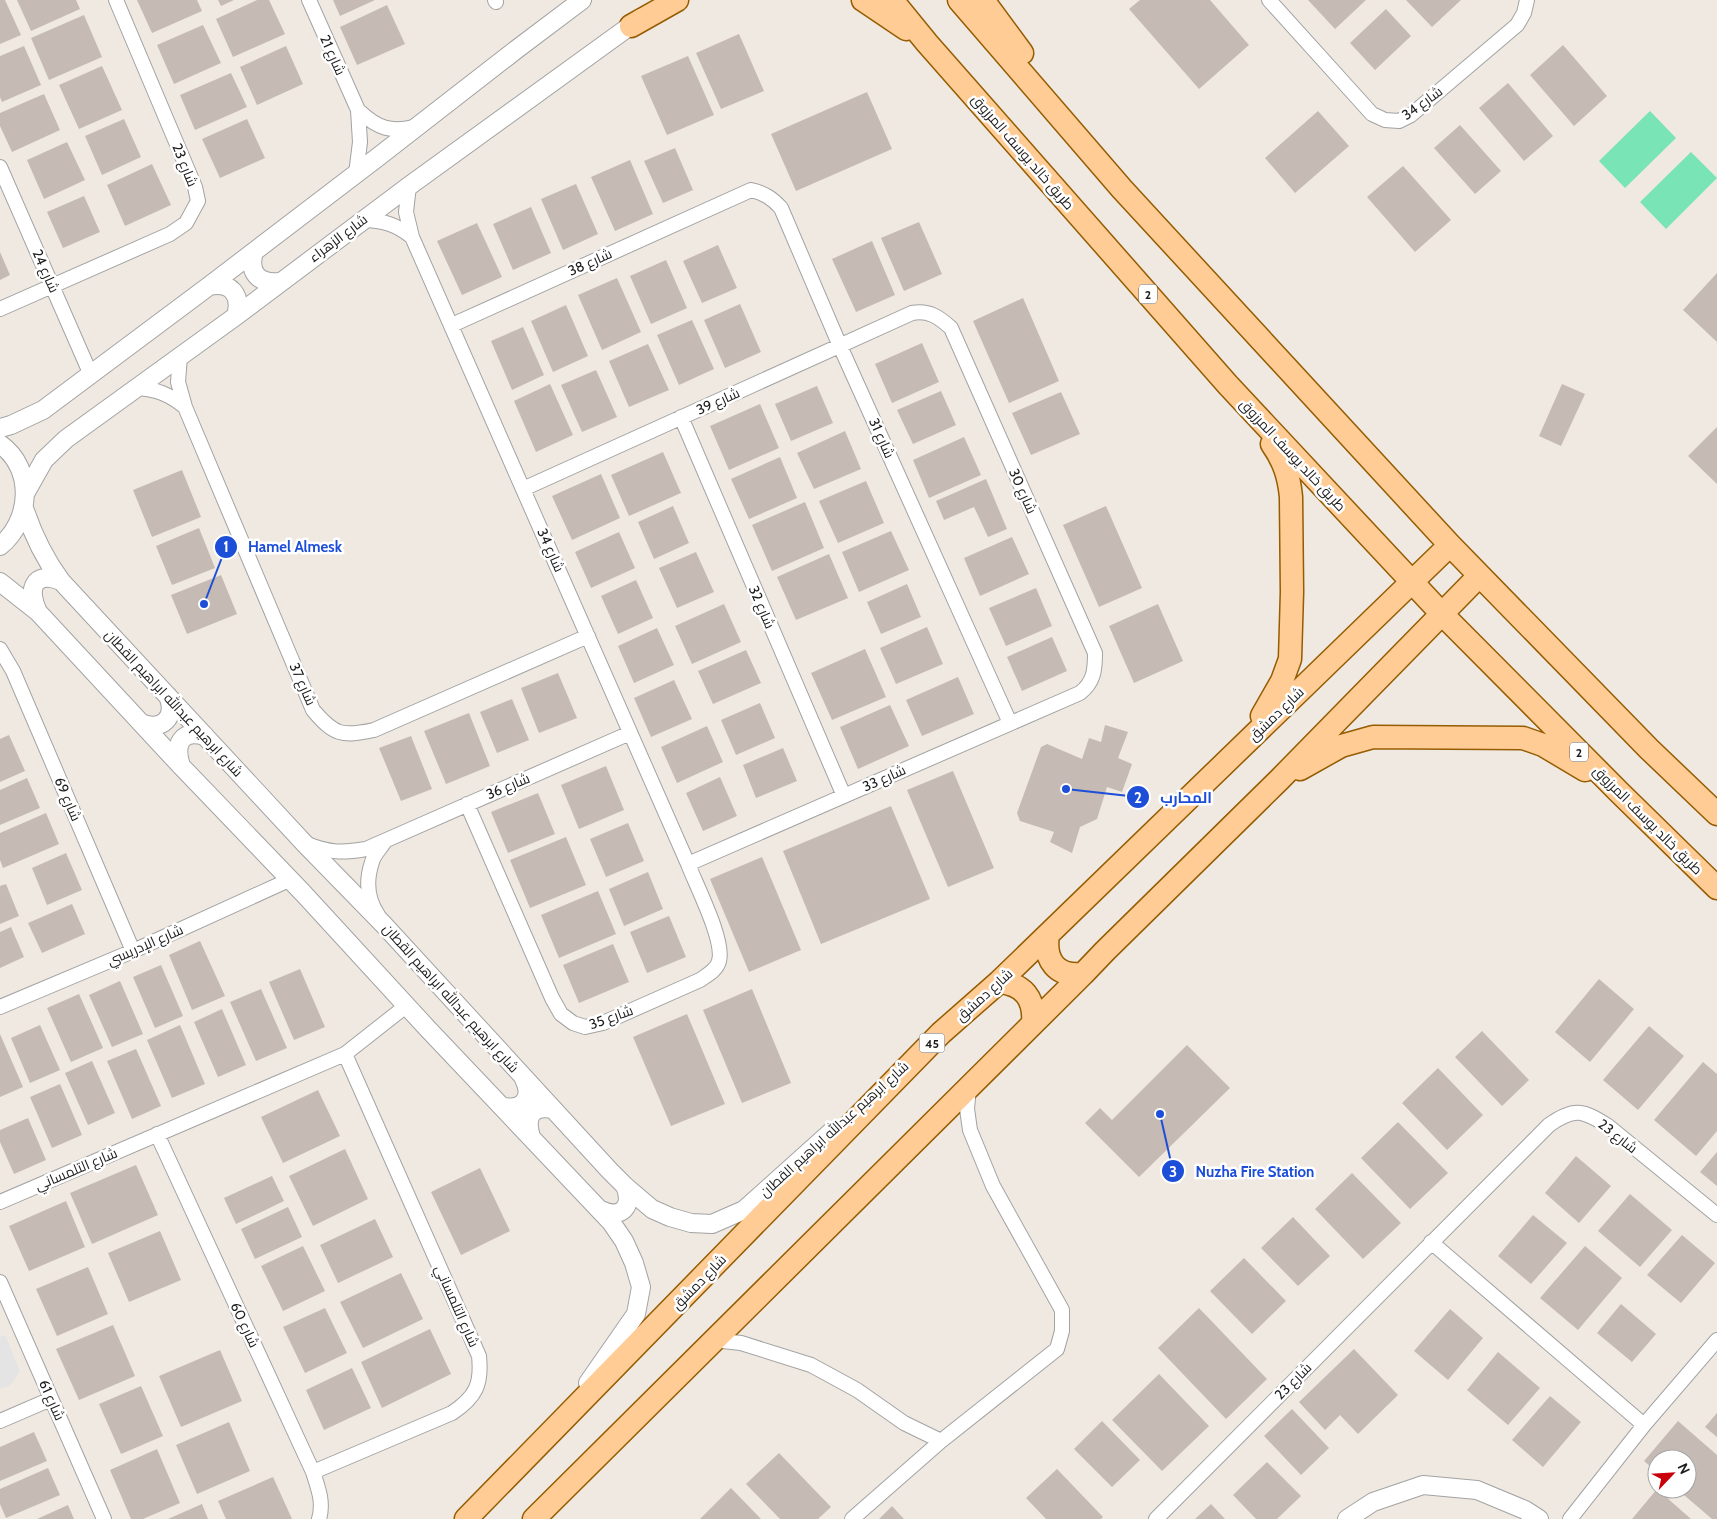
<svg xmlns="http://www.w3.org/2000/svg" width="1717" height="1519" font-family="Cabin,Cairo,sans-serif">
	<rect width="100%" height="100%" fill="#efe9e1"/>
	<path fill="#79e4b5" d="M1650,111L1676,138L1625,188L1599,161Z
		M1691,152L1717,178L1666,229L1640,202Z"/>
	<path fill="#e4e4e4" d="M5,1335L20,1371L11,1385L0,1389V1337Z"/>
	<path fill="#c6bbb4" d="M0,0H5L21,35L0,44Z
		M17,0H76L80,9L31,31Z
		M137,0H197L202,11L152,33Z
		M218,0H234L221,6Z
		M257,0H269L285,34L233,57L216,19Z
		M333,0H375L340,16Z
		M1140,0H1210L1249,45L1199,89L1129,9Z
		M1308,0H1366L1335,29Z
		M1406,0H1461L1432,27Z
		M387,5L405,44L357,65L340,27Z
		M1386,9L1411,36L1375,70L1350,43Z
		M84,15L102,57L49,80L31,38Z
		M203,25L221,63L174,84L157,45Z
		M739,34L764,91L721,109L696,53Z
		M1563,45L1607,96L1574,126L1530,75Z
		M24,46L41,85L2,102L0,97V56Z
		M286,46L303,84L257,105L240,67Z
		M688,56L714,115L667,135L641,76Z
		M102,66L122,110L79,129L59,85Z
		M231,73L247,107L195,130L180,95Z
		M1508,83L1553,136L1524,161L1479,108Z
		M867,92L892,149L796,191L771,134Z
		M44,94L60,130L12,152L0,126V113Z
		M1318,111L1349,146L1295,193L1265,158Z
		M124,119L141,157L102,175L85,136Z
		M247,119L265,158L220,178L202,139Z
		M1460,125L1501,171L1475,194L1434,148Z
		M67,142L85,180L44,199L27,160Z
		M675,148L693,190L663,203L644,161Z
		M630,160L653,214L615,231L591,177Z
		M152,164L171,205L125,226L107,185Z
		M1403,166L1451,220L1415,252L1367,197Z
		M576,184L598,234L563,250L541,199Z
		M84,196L100,232L63,248L47,212Z
		M531,207L551,253L513,270L493,224Z
		M919,222L942,274L904,291L881,238Z
		M477,223L502,277L462,295L437,241Z
		M872,241L895,295L856,312L832,259Z
		M718,245L737,288L702,303L683,261Z
		M0,252L10,275L0,280Z
		M666,260L687,308L651,324L630,276Z
		M1717,273V342L1683,310Z
		M617,278L641,332L602,350L578,295Z
		M1023,298L1059,381L1009,403L973,321Z
		M740,304L761,352L725,368L704,320Z
		M566,305L588,356L553,372L531,321Z
		M692,320L714,369L679,385L657,335Z
		M523,327L544,375L512,390L491,341Z
		M922,343L939,382L892,403L875,364Z
		M648,344L669,390L629,407L609,361Z
		M596,370L617,417L582,432L561,385Z
		M550,384L573,435L536,452L514,401Z
		M1562,384L1585,394L1561,446L1539,436Z
		M817,386L833,423L791,441L775,404Z
		M941,391L956,425L913,444L897,410Z
		M1061,392L1080,434L1031,455L1012,413Z
		M760,404L779,448L729,470L710,426Z
		M1717,427V484L1688,456Z
		M845,431L861,469L814,489L797,453Z
		M964,437L981,475L929,498L913,460Z
		M663,452L681,493L629,516L611,475Z
		M780,457L797,498L749,519L731,479Z
		M182,470L201,517L152,537L133,490Z
		M601,474L620,518L572,540L552,496Z
		M986,479L1007,529L988,537L974,507L944,520L936,501Z
		M866,481L884,523L838,543L819,501Z
		M805,502L824,548L772,571L752,525Z
		M673,506L689,543L654,559L638,522Z
		M1106,506L1142,588L1099,607L1063,525Z
		M199,528L215,568L172,585L156,546Z
		M891,531L909,570L859,592L842,552Z
		M619,532L635,568L591,588L575,552Z
		M1012,537L1029,574L980,596L964,558Z
		M696,552L714,592L677,608L659,568Z
		M829,554L848,598L796,620L777,577Z
		M221,575L237,614L187,634L171,595Z
		M636,580L653,618L618,634L601,596Z
		M907,584L921,617L881,634L867,602Z
		M1036,588L1052,626L1006,646L989,608Z
		M724,604L741,642L692,664L675,626Z
		M1158,604L1183,661L1134,683L1109,626Z
		M927,627L943,664L896,684L880,648Z
		M657,628L674,665L634,683L618,646Z
		M1052,637L1067,671L1022,691L1007,657Z
		M865,649L886,697L832,720L811,673Z
		M746,650L761,683L713,704L698,671Z
		M558,673L577,718L539,733L521,688Z
		M958,677L974,714L922,736L906,700Z
		M674,680L692,719L651,737L634,698Z
		M512,699L529,740L497,753L480,712Z
		M760,703L775,738L736,755L721,720Z
		M890,705L909,746L858,769L840,727Z
		M469,713L490,766L446,784L424,731Z
		M1105,725L1128,732L1118,758L1132,764L1122,792L1107,787L1097,819L1080,827L1072,853L1050,842L1054,832L1020,821L1017,813L1041,747L1047,744L1082,759L1089,738L1101,742Z
		M707,726L723,762L677,783L661,747Z
		M9,735L25,771L0,782V739Z
		M411,736L432,789L401,801L379,748Z
		M783,748L797,781L756,798L743,765Z
		M606,766L624,810L579,829L561,785Z
		M953,771L994,868L948,887L907,790Z
		M720,777L737,816L703,831L686,793Z
		M27,778L40,808L0,825V790Z
		M538,793L555,834L508,853L491,812Z
		M891,806L930,899L821,944L783,851Z
		M46,813L59,844L3,868L0,860V833Z
		M628,823L644,861L606,877L590,839Z
		M566,837L586,885L530,908L510,860Z
		M66,853L82,890L47,905L32,868Z
		M762,857L801,950L749,972L710,879Z
		M648,872L663,909L624,926L609,889Z
		M6,884L19,916L0,924V886Z
		M598,891L616,934L559,958L541,915Z
		M72,904L85,934L42,953L28,923Z
		M669,916L686,957L647,973L630,932Z
		M11,927L24,957L0,968V932Z
		M200,941L225,996L192,1010L169,955Z
		M613,944L629,982L579,1003L563,965Z
		M161,965L183,1016L155,1028L133,977Z
		M300,969L325,1027L294,1040L269,982Z
		M1599,979L1634,1009L1590,1062L1555,1032Z
		M120,981L143,1034L112,1047L89,995Z
		M261,989L287,1048L256,1061L230,1002Z
		M752,989L791,1083L742,1103L703,1010Z
		M79,994L103,1048L71,1062L47,1008Z
		M222,1009L246,1065L218,1077L194,1022Z
		M687,1014L725,1104L671,1126L633,1037Z
		M40,1025L60,1070L30,1083L11,1038Z
		M180,1025L205,1084L172,1098L147,1040Z
		M1649,1026L1684,1056L1638,1110L1603,1080Z
		M1482,1031L1529,1080L1502,1106L1455,1057Z
		M0,1034L23,1087L0,1097Z
		M1187,1045L1230,1088L1139,1177L1085,1123L1100,1108L1112,1120Z
		M136,1049L161,1106L132,1119L107,1061Z
		M92,1061L115,1113L88,1125L65,1073Z
		M1703,1062L1717,1074V1131L1696,1156L1654,1120Z
		M1438,1068L1483,1115L1447,1150L1402,1103Z
		M60,1084L82,1135L52,1148L30,1097Z
		M318,1090L340,1136L283,1163L261,1117Z
		M28,1118L46,1160L14,1174L0,1142V1130Z
		M1398,1122L1448,1173L1410,1209L1361,1158Z
		M345,1149L368,1199L313,1226L289,1176Z
		M1717,1152V1186L1700,1172Z
		M1576,1156L1611,1186L1579,1223L1545,1193Z
		M136,1165L158,1215L92,1244L70,1193Z
		M480,1168L510,1231L461,1255L431,1192Z
		M1352,1173L1401,1223L1363,1259L1315,1209Z
		M272,1176L284,1201L236,1224L224,1198Z
		M1630,1194L1672,1230L1640,1267L1598,1231Z
		M66,1201L85,1247L29,1271L9,1226Z
		M288,1207L302,1237L255,1259L241,1229Z
		M1533,1215L1567,1243L1531,1284L1498,1256Z
		M1293,1217L1330,1256L1298,1286L1261,1248Z
		M375,1219L393,1257L338,1283L320,1245Z
		M160,1231L181,1280L129,1302L108,1253Z
		M1682,1235L1715,1263L1681,1303L1647,1275Z
		M303,1246L325,1291L283,1311L261,1266Z
		M1585,1246L1622,1278L1578,1330L1540,1298Z
		M1244,1258L1286,1301L1252,1334L1210,1291Z
		M88,1267L108,1314L57,1336L36,1289Z
		M401,1273L423,1319L363,1348L340,1302Z
		M1621,1304L1656,1334L1632,1362L1597,1333Z
		M325,1308L347,1353L305,1373L283,1327Z
		M1199,1308L1267,1379L1226,1419L1158,1348Z
		M1450,1309L1483,1338L1448,1380L1414,1351Z
		M113,1325L135,1376L79,1400L56,1349Z
		M430,1329L451,1374L382,1408L361,1362Z
		M1354,1349L1398,1395L1358,1434L1340,1415L1325,1430L1299,1402Z
		M220,1350L242,1401L181,1427L159,1376Z
		M1498,1352L1540,1388L1508,1425L1467,1390Z
		M352,1368L371,1408L324,1430L306,1390Z
		M1159,1374L1209,1426L1162,1471L1112,1420Z
		M141,1386L163,1436L121,1454L99,1404Z
		M1550,1396L1581,1422L1543,1467L1512,1440Z
		M1292,1409L1329,1448L1301,1475L1264,1436Z
		M1717,1413V1437L1705,1427Z
		M1102,1421L1140,1460L1112,1487L1074,1449Z
		M1678,1421L1717,1455V1519H1712L1677,1489H1687V1459H1657V1472L1644,1461Z
		M229,1422L250,1471L197,1494L176,1445Z
		M34,1432L47,1461L0,1481V1447Z
		M157,1449L180,1503L143,1519H131L110,1470Z
		M779,1453L831,1507L818,1519H780L746,1484Z
		M1267,1462L1301,1496L1277,1519H1256L1233,1495Z
		M48,1468L60,1495L6,1518L0,1504V1489Z
		M1057,1469L1103,1517L1101,1519H1046L1026,1498Z
		M273,1477L292,1519H226L218,1501Z
		M731,1488L761,1519H700Z
		M1657,1489L1691,1519H1632Z
		M202,1504L208,1519H168Z
		M1211,1504L1225,1519H1195Z
		M68,1505L74,1519H37Z
		M892,1506L904,1519H879Z"/>
	<g fill="none" stroke-linecap="round" stroke-linejoin="round">
		<defs>
			<path id="minor" d="M309,0L358,110L360,142L356,174
				M495,0L496,2
				M1269,0L1372,114L1385,120L1399,121L1411,115L1517,25L1524,13L1527,0
				M358,110C378,129 391,133 418,126
				M0,167L91,375
				M409,186L406,212L412,237L688,864C696,885 725,941 719,961C717,970 707,975 700,980L603,1023L585,1027L573,1023L561,1014L552,998L467,804
				M363,220C383,220 397,225 412,237
				M0,309L170,234L186,223L198,201L195,187L116,0
				M452,325L751,190C764,193 772,198 781,208L840,346L1010,723
				M180,356L178,382L185,407L313,710C334,735 342,737 374,730L588,636
				M136,388C156,389 169,394 185,407
				M681,417L844,796
				M523,489L912,313C929,310 939,317 951,328L1095,653C1095,670 1094,682 1080,693L688,864
				M0,649L13,671L133,951
				M307,844C329,853 343,853 366,849L630,733
				M378,915C367,899 366,880 372,862C374,854 381,848 385,841
				M0,1007L133,951L289,880
				M157,1134L313,1472C318,1488 324,1502 319,1519
				M0,1202L345,1054L406,1006
				M1431,1242L1644,1425
				M0,1282L104,1519
				M713,1340L741,1343L811,1365L857,1390L904,1423L941,1441
				M0,1421L51,1399
				M313,1472L452,1413C476,1397 482,1384 479,1356L345,1054
				M852,1519L941,1441L1057,1349L1062,1331V1310L993,1186L970,1130L967,1109L969,1087
				M1156,1519L1549,1125C1574,1107 1583,1110 1608,1126L1717,1215
				M1570,1519L1644,1425L1717,1340"/>
			<path id="tertiary" d="M254,252C248,272 258,284 279,282
				M209,286C231,281 242,295 236,316
				M0,428L11,425L43,410L209,286L378,157L517,49L582,0
				M0,444C35,469 31,521 0,546
				M26,492L44,460L66,439L236,316L409,186L641,18
				M24,508C33,535 44,558 61,581L304,843L384,925L610,1171L625,1186L652,1209L670,1217L691,1223L712,1224L744,1210L831,1132
				M0,582L38,612L181,766L303,893L427,1028L611,1222L624,1241L634,1263L641,1287L636,1314L588,1383
				M38,612C27,590 33,570 61,581
				M141,723C162,732 177,717 168,696
				M181,766C174,744 181,729 205,736
				M501,1106C521,1112 534,1099 524,1079
				M531,1137C525,1117 531,1105 553,1109
				M601,1210C621,1220 634,1206 625,1186
				M1347,1519L1373,1502L1423,1485L1477,1490L1525,1510L1539,1519"/>
			<path id="primary" d="M863,0L906,29
				M892,0L927,43L1228,385L1442,614L1619,792L1717,888
				M959,0L1122,189L1450,545L1649,749L1717,814
				M983,0L1022,53
				M631,26L677,0
				M1262,716L1282,681L1290,659L1292,592L1291,497C1289,476 1284,461 1272,444
				M1300,769L1341,746L1373,737L1523,738L1543,745L1585,770
				M1048,935C1044,960 1056,977 1083,974
				M999,982C1023,984 1035,998 1033,1023
				M466,1519L941,1033L999,982L1450,545
				M534,1519L1083,974L1105,951L1279,780L1479,576"/>
		</defs>
		<use href="#minor" stroke="#a3a3a3" stroke-width="16"/>
		<use href="#tertiary" stroke="#a3a3a3" stroke-width="20"/>
		<use href="#primary" stroke="#955c00" stroke-width="25"/>
		<use href="#minor" stroke="#fff" stroke-width="14"/>
		<use href="#tertiary" stroke="#fff" stroke-width="18"/>
		<use href="#primary" stroke="#ffcc96" stroke-width="22"/>
	</g>
	<g text-anchor="middle" dominant-baseline="central" stroke-width="5" stroke-linejoin="round" paint-order="stroke">
		<g fill="#fff" stroke="#606060" stroke-width="1">
			<rect x="1139" y="284.5" width="18" height="19" rx="4"/>
			<rect x="1570" y="742.5" width="18" height="19" rx="4"/>
			<rect x="919.5" y="1033.5" width="25" height="19" rx="4"/>
		</g>
		<g font-size="12" font-weight="bold" fill="#1c1c1c">
			<text x="1148" y="294">2</text>
			<text x="1579" y="752">2</text>
			<text x="932" y="1043">45</text>
		</g>
		<g font-size="14" fill="#1c1c1c" stroke="#fff">
			<text transform="translate(333 55) rotate(66)">شارع 21</text>
			<text transform="translate(1422 103) rotate(-36)">شارع 34</text>
			<text transform="translate(1023 152) rotate(49)">طريق خالد يوسف المرزوق</text>
			<text transform="translate(185 165) rotate(68)">شارع 23</text>
			<text transform="translate(338 238) rotate(-37)">شارع الزهراء</text>
			<text transform="translate(590 262) rotate(-24)">شارع 38</text>
			<text transform="translate(46 271) rotate(66)">شارع 24</text>
			<text transform="translate(718 401) rotate(-24)">شارع 39</text>
			<text transform="translate(882 438) rotate(66)">شارع 31</text>
			<text transform="translate(1293 455) rotate(47)">طريق خالد يوسف المرزوق</text>
			<text transform="translate(1023 491) rotate(66)">شارع 30</text>
			<text transform="translate(551 550) rotate(66)">شارع 34</text>
			<text transform="translate(762 607) rotate(67)">شارع 32</text>
			<text transform="translate(303 684) rotate(66)">شارع 37</text>
			<text transform="translate(174 703) rotate(47)">شارع ابرهيم عبدالله ابراهيم القطان</text>
			<text transform="translate(1276 714) rotate(-44)">شارع دمشق</text>
			<text transform="translate(884 778) rotate(-24)">شارع 33</text>
			<text transform="translate(508 786) rotate(-23)">شارع 36</text>
			<text transform="translate(68 799) rotate(67)">شارع 69</text>
			<text transform="translate(1648 820) rotate(45)">طريق خالد يوسف المرزوق</text>
			<text transform="translate(145 945) rotate(-24)">شارع الإدريسي</text>
			<text transform="translate(984 995) rotate(-42)">شارع دمشق</text>
			<text transform="translate(451 998) rotate(48)">شارع ابرهيم عبدالله ابراهيم القطان</text>
			<text transform="translate(611 1017) rotate(-20)">شارع 35</text>
			<text transform="translate(834 1129) rotate(-42)">شارع ابرهيم عبدالله ابراهيم القطان</text>
			<text transform="translate(1618 1136) rotate(38)">شارع 23</text>
			<text transform="translate(76 1169) rotate(-23)">شارع التلمساني</text>
			<text transform="translate(699 1282) rotate(-46)">شارع دمشق</text>
			<text transform="translate(457 1306) rotate(66)">شارع التلمساني</text>
			<text transform="translate(245 1325) rotate(65)">شارع 60</text>
			<text transform="translate(1293 1381) rotate(-45)">شارع 23</text>
			<text transform="translate(52 1400) rotate(66)">شارع 61</text>
		</g>
	</g>
	<path fill="none" stroke="#1d4ed8" stroke-width="2" d="M204 604L226 547M1066 789L1138 797M1160 1114L1173 1171"/>
	<g fill="#1d4ed8" stroke="#fff" stroke-width="2">
		<circle cx="204" cy="604" r="5"/>
		<circle cx="1066" cy="789" r="5"/>
		<circle cx="1160" cy="1114" r="5"/>
		<circle cx="226" cy="547" r="12"/>
		<circle cx="1138" cy="797" r="12"/>
		<circle cx="1173" cy="1171" r="12"/>
	</g>
	<g font-size="15" text-anchor="middle" font-weight="bold" fill="#fff">
		<text x="226" y="552">1</text>
		<text x="1138" y="803">2</text>
		<text x="1173" y="1177">3</text>
	</g>
	<g font-size="15" text-anchor="middle" font-weight="bold" fill="#1d4ed8" stroke="#fff" stroke-width="5" stroke-linejoin="round" paint-order="stroke">
		<text x="295" y="552">Hamel Almesk</text>
		<text x="1186" y="803">المحارب</text>
		<text x="1255" y="1177">Nuzha Fire Station</text>
	</g>
	<g transform="translate(1672 1474) rotate(65)"><circle r="24" fill="#ffffff" stroke="#a4a4a4"/>
	<path d="M0-4L9 19L0 12L-9 19Z" fill="#c9000a"/>
	<text y="-8" font-size="14" font-weight="bold" text-anchor="middle" fill="#1c1c1c">N</text>
	</g>
</svg>
